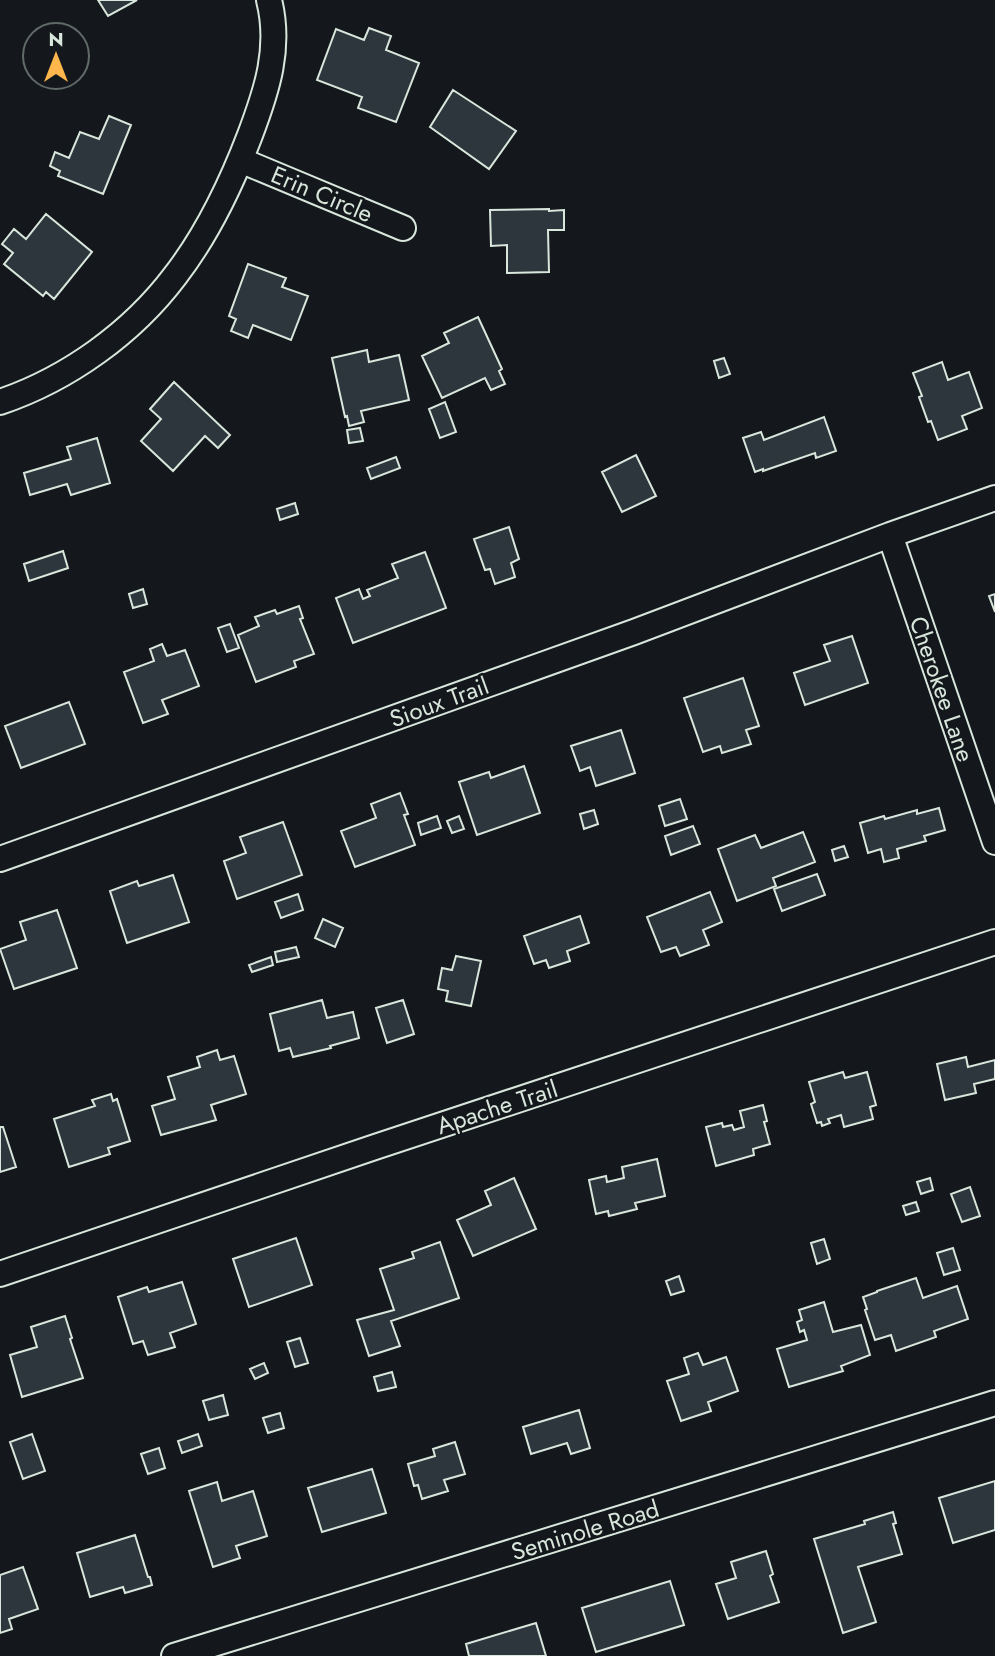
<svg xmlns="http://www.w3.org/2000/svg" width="995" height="1656" font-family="Jost,sans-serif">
	<rect width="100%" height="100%" fill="#14181c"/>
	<path fill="#2c363c" stroke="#d8e6dc" stroke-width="2" d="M98,0H137L108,16Z
		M369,28L391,36L386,50L419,63L396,122L358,108L362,97L317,80L336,29L364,40Z
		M453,90L516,131L489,169L430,127Z
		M109,116L131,125L103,194L58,176L60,171L50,166L55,152L69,158L80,132L99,139Z
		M549,209V211L564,210V230H548L549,272L507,273V245L491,246L490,210Z
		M46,214L92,252L54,299L46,292L43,296L4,264L13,253L2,244L14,229L26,239Z
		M248,264L286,278L282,287L308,296L291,340L253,325L248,338L231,331L236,319L229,316Z
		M478,317L502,369L499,371L505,384L491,390L485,378L442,398L422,356L449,343L444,333Z
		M367,350L369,362L399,355L409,400L361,411L364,422L349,426L347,416L345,417L332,358Z
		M724,358L730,374L719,378L714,361Z
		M942,362L948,380L969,372L982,408L962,416L967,429L938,440L931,421L928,422L919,397L922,396L913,373Z
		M174,382L230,435L218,448L205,436L173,471L141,441L161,419L150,409Z
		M445,402L456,432L440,438L429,409Z
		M824,417L836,451L816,458L815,453L763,471V469L755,472L743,438L761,432L764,440Z
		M360,428L363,441L349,443L347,430Z
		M97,438L110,483L71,495L67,484L30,495L24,473L71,459L67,447Z
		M636,455L656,496L622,512L602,472Z
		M396,457L400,468L371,479L367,468Z
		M295,503L298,514L280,520L277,509Z
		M509,527L519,559L511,563L515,577L495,584L490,569L485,570L474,539Z
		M63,551L68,568L29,581L24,564Z
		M425,552L446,608L353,643L336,598L359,589L363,599L370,596L367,590L398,578L392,564Z
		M143,589L147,604L133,608L129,594Z
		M995,594V612L989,596Z
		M299,606L303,618L300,619L314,654L294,661L296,667L256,682L238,635L259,626L255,617L275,610L277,614Z
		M230,624L239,648L227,652L218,628Z
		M852,636L868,683L805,705L794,673L830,661L824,645Z
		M162,644L167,656L185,650L199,686L162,700L168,714L143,723L124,672L154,661L150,649Z
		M743,678L759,726L746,730L751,744L722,753L720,746L703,752L684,698Z
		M69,702L85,744L21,768L5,726Z
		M621,730L635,773L596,786L590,767L580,771L571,746Z
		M524,766L540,813L477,835L459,782L489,772L491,778Z
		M400,793L408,814L404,815L415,845L355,867L341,831L376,818L371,804Z
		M680,799L687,819L665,826L659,806Z
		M939,808L945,830L924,836L926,841L897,849L899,858L884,862L881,849L868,853L860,823L884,816L885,819L917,810V814Z
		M594,810L598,824L584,829L580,814Z
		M437,816L441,828L421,835L418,823Z
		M459,816L464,829L452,833L447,821Z
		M283,822L302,875L237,899L224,861L246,853L240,837Z
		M693,826L700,844L671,855L665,836Z
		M803,832L815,862L773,878L776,886L737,901L718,849L755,835L761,848Z
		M844,846L848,857L835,861L832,850Z
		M817,874L825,895L782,911L774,889Z
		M173,875L189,922L127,943L110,891L137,881L139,886Z
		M710,892L722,922L703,930L709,945L680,956L676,947L661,952L647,917Z
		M298,894L303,910L281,918L275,902Z
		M57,910L77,968L14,989L0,949L26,940L20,922Z
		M580,916L589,943L567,951L570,961L549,968L546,960L534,964L524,936Z
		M323,919L343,928L335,947L315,938Z
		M296,947L299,957L277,962L275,952Z
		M456,956L481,961L471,1006L446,1001L448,991L438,989L442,968L452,970Z
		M271,957L273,965L252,972L249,965Z
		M322,1000L327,1018L353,1012L359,1038L330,1046L331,1048L293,1057L290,1048L279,1051L270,1014Z
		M403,1000L414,1034L387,1043L376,1008Z
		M217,1050L220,1060L234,1056L246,1094L211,1105L216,1120L161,1135L152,1106L175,1099L168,1077L200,1067L197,1057Z
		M966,1057L968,1067L995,1060V1079L974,1084L976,1093L945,1100L937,1064Z
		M843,1072L845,1078L867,1072L876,1105L870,1107L873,1119L844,1127L841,1115L828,1119L830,1123L822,1126L821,1122L817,1123L811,1104L815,1102L809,1082Z
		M111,1094L113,1101L117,1099L130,1141L108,1148L110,1154L69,1167L54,1119L95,1106L92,1100Z
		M763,1105L767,1121L764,1122L770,1144L753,1149L754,1155L716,1166L706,1127L722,1123L723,1127L732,1125L734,1130L744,1127L740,1111Z
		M0,1127H3L16,1167L0,1172Z
		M657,1159L665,1196L635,1203L637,1209L609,1216L608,1211L596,1214L589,1180L606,1176L607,1182L624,1178L622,1167Z
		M514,1178L536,1229L473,1256L457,1220L491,1205L485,1191Z
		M930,1178L933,1190L921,1194L917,1182Z
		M970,1187L980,1216L962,1222L951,1194Z
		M916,1202L919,1211L906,1215L903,1206Z
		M296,1238L312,1285L249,1307L233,1259Z
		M824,1239L830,1259L817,1264L811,1243Z
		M440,1242L459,1298L391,1321L400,1346L369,1356L357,1320L394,1310L380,1269L414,1258L412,1252Z
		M953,1248L960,1270L944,1275L937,1253Z
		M679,1276L684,1291L671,1295L666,1281Z
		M916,1278L923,1298L957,1286L968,1319L934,1331L936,1337L896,1351L891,1335L875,1340L865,1310L867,1309L863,1297L877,1292V1291Z
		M182,1282L196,1324L170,1333L175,1347L148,1355L143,1341L133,1344L118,1297L147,1287L149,1292Z
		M824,1302L833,1332L861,1325L870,1355L841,1366L843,1371L789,1387L777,1349L807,1340L804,1330L800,1332L797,1322L802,1320L799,1310Z
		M65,1316L72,1338L70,1339L83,1378L22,1397L10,1355L37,1347L31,1327Z
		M300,1338L308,1363L295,1367L287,1342Z
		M698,1353L703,1365L726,1357L738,1391L708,1402L711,1411L681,1421L667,1381L689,1374L684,1358Z
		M264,1363L268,1373L255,1379L250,1369Z
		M392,1372L396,1387L378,1391L374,1377Z
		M223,1395L228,1415L209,1420L203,1401Z
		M579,1410L590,1448L571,1454L567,1443L531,1454L523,1427Z
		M280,1413L284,1428L268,1433L263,1418Z
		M32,1434L45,1471L23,1479L10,1442Z
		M198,1434L202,1446L182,1453L178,1441Z
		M455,1442L465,1474L444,1480L448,1491L422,1499L418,1485L414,1486L408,1464L435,1456L433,1449Z
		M159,1448L165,1468L148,1474L141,1454Z
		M372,1469L386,1513L322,1532L308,1488Z
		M995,1481V1530L953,1543L939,1498Z
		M217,1482L222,1501L253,1491L267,1536L236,1546L240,1558L213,1567L189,1491Z
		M893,1512L896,1523L893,1524L902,1554L858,1567L876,1622L843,1633L814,1539L865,1524L864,1521Z
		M135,1535L148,1577H150L152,1585L125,1593L123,1587L90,1597L77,1553Z
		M766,1551L773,1574L770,1576L779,1602L728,1619L716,1584L736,1578L731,1562Z
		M23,1567L38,1609L9,1619L12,1629L0,1633V1575Z
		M670,1581L684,1625L596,1652L582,1608Z
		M536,1623L546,1656H469L466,1644Z"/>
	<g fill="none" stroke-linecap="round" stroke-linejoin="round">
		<defs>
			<path id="street" d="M240,160L403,228
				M0,402C68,379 132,333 175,276C206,236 232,182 250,135C267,90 281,48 269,0
				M890,535L995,842
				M0,859L634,632L890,535L995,498
				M0,1274L375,1147L995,942
				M174,1656L995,1403"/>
		</defs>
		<use href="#street" stroke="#d8e6dc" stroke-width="28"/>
		<use href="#street" stroke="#14181c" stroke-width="24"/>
	</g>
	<g text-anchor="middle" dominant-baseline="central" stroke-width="5" stroke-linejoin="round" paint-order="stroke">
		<g font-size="24" fill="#d8e6dc" stroke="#14181c">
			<text transform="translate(322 194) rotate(23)">Erin Circle</text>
			<text transform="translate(942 689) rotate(71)">Cherokee Lane</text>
			<text transform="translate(439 702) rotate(-20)">Sioux Trail</text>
			<text transform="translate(497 1107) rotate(-18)">Apache Trail</text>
			<text transform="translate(585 1530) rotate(-17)">Seminole Road</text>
		</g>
	</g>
	<g transform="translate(56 56)"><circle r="33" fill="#14181c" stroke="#626a69" stroke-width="2"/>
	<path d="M0-5L12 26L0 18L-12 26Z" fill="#ffb74d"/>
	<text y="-10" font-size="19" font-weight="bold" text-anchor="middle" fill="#d8e6dc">N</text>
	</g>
</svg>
